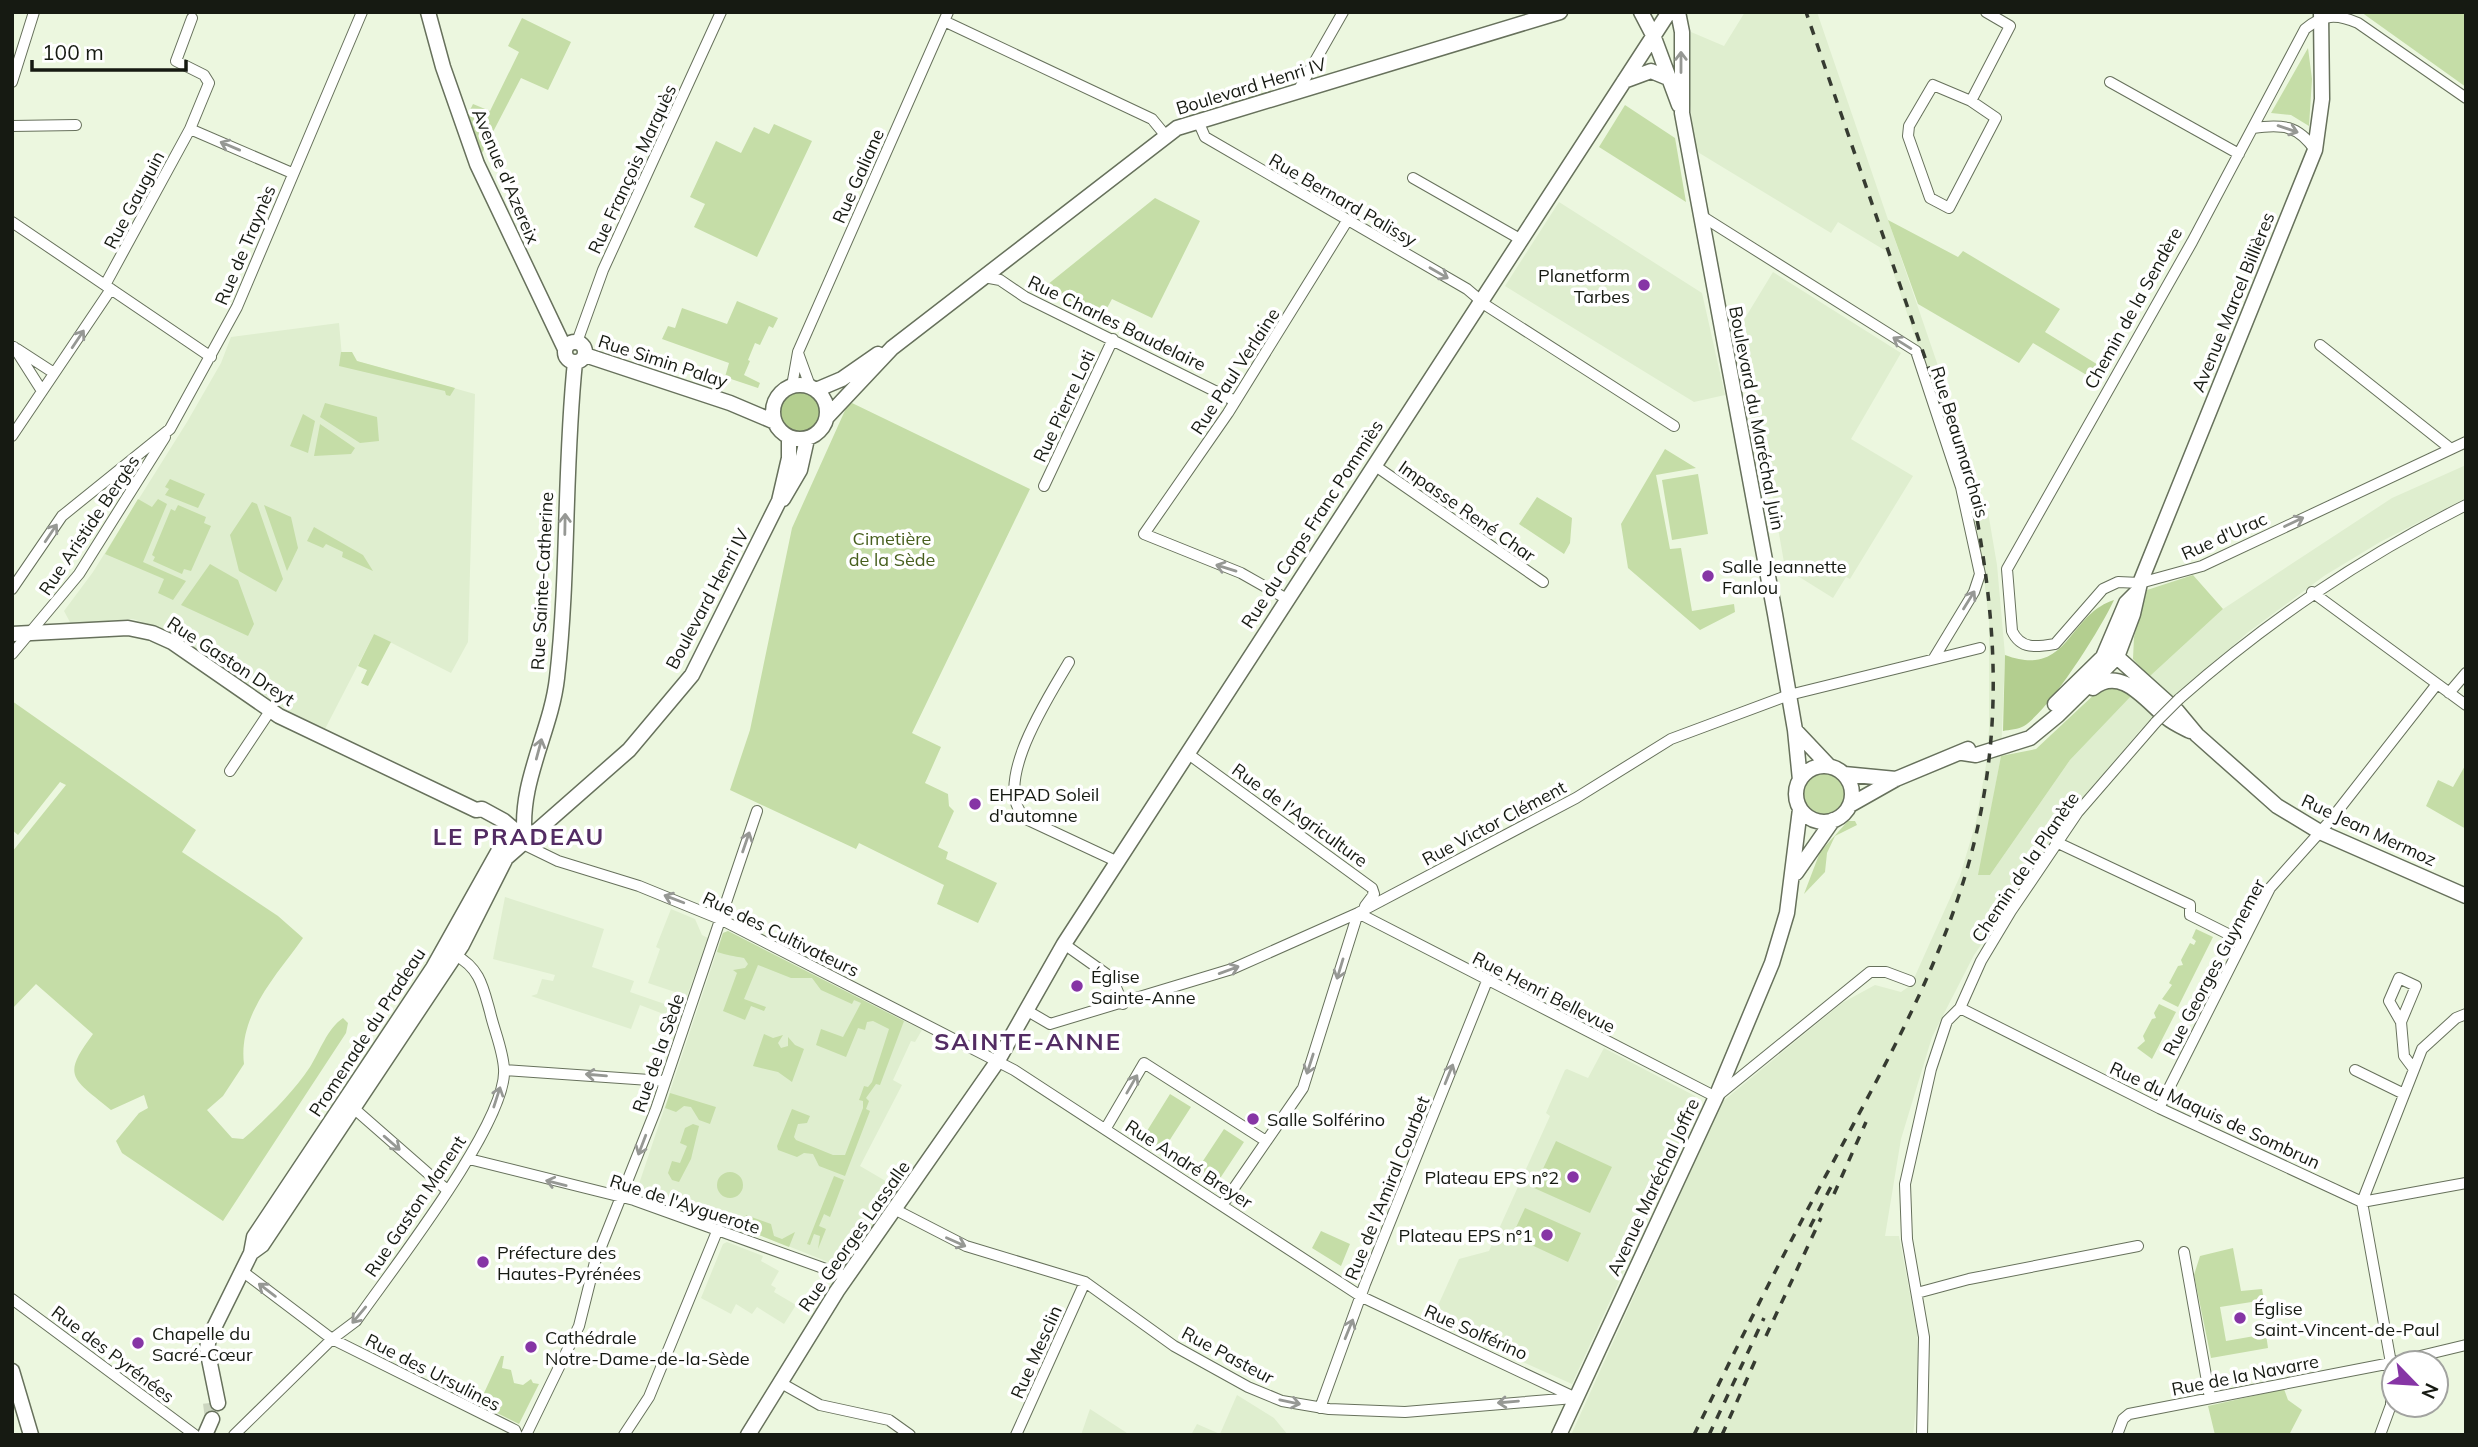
<svg xmlns="http://www.w3.org/2000/svg" width="2478" height="1447" font-family="Mulish,sans-serif">
	<rect width="100%" height="100%" fill="#ecf7df"/>
	<path fill="#dfeecf" d="M1745,12H1817L1988,512L1997,565L2005,655L2001,756L1979,875H1990L2070,760L2149,677L2223,609L2392,498L2466,465V498L2380,542L2324,576L2247,633L2162,710L2141,729L2080,803L1974,955L1932,1037L1901,1139L1885,1236H1899L1917,1331L1919,1383L1913,1435H1571L1722,1102L1842,1003L1875,985L1901,992L1911,985L1960,876L1976,822L1986,765L1989,729V622L1983,569L1966,488L1886,251L1838,222L1831,233L1696,151L1687,81L1686,54L1691,32L1724,46Z
		M1559,202L1702,293L1725,395L1694,402L1505,286Z
		M1773,272L1901,353L1851,439L1913,476L1850,579L1846,577L1833,598L1785,568L1760,425L1752,420L1736,333Z
		M339,323L342,357L475,394L468,642L451,673L374,634L325,729L290,712L167,630L133,619L71,624L64,611L93,572L187,422L221,363L231,337Z
		M505,897L604,929L592,967L634,981L630,992L682,1010L679,1020L640,1005L631,1029L531,996L537,994L542,979L553,981L555,975L493,959Z
		M671,909L695,919L702,935L708,938L687,996L648,983L660,949L656,947Z
		M728,931L922,1030L915,1042L911,1041L893,1080L902,1085L860,1166L901,1190L847,1265L841,1267L638,1187L723,933Z
		M1604,1048L1695,1096L1699,1107L1572,1384L1431,1321L1459,1259L1489,1251L1550,1116L1546,1113L1565,1070L1567,1069L1588,1078Z
		M727,1242L763,1256L761,1261L779,1271L771,1285L776,1288L774,1292L796,1305L784,1324L757,1307L752,1314L736,1304L731,1314L701,1298L723,1244Z
		M1237,1395L1274,1418L1288,1435H1191L1197,1424L1220,1434Z
		M1090,1409L1130,1435H1081Z"/>
	<path fill="#c5dda7" d="M2361,12H2466V87Z
		M522,18L571,42L548,90L521,78L482,153L466,118L473,104L490,111L519,52L508,46Z
		M2308,48L2312,79L2309,126L2291,115L2271,113Z
		M1625,105L1675,138L1686,202L1599,147Z
		M774,124L812,141L757,257L694,227L705,204L690,197L716,141L741,153L754,127L769,134Z
		M1155,198L1200,221L1152,318L1112,299L1101,319L1042,289Z
		M1888,220L1958,257L1963,251L2060,309L2045,332L2108,371L2100,383L2033,343L2019,363L1918,304Z
		M737,301L778,318L773,328L769,326L760,345L755,343L748,360L750,361L744,375L760,383L758,388L725,377L729,363L662,339L668,326L675,328L682,308L727,324Z
		M341,352H352L357,361L455,388L450,396L446,395L445,391L339,366Z
		M325,403L377,417L379,441L360,443L320,417Z
		M852,403L1030,489L912,733L941,747L925,783L948,794L949,806L954,811L938,847L948,852L946,859L997,883L978,923L937,904L944,885L859,843L856,849L730,790L750,730L792,528L847,406Z
		M303,414L315,421L308,453L290,446Z
		M320,424L355,448L351,454L314,456Z
		M1665,449L1696,468L1656,475L1670,549L1681,548L1692,611L1734,604L1735,612L1700,630L1628,568L1621,524Z
		M1698,474L1708,534L1672,540L1662,480Z
		M170,479L205,494L198,508L165,495L169,489L165,487Z
		M1537,497L1572,518L1570,543L1564,554L1519,524Z
		M138,499L152,507L158,499L167,504L143,562L186,581L173,600L158,593L164,579L105,554Z
		M252,502L257,504L283,579L276,592L239,571L230,535Z
		M178,505L206,517L204,523L211,526L191,571L184,569L182,574L153,561L155,557L152,555L171,509L175,511Z
		M264,505L291,517L298,548L287,571Z
		M314,527L363,555L373,571L342,557L343,552L326,544L323,548L307,541Z
		M210,564L238,580L254,624L248,636L181,605Z
		M2193,575L2223,609L2149,677L2133,659L2134,637L2147,590Z
		M374,634L391,642L368,686L361,683L367,670L358,666Z
		M2114,686L2133,694L2070,760L1990,875H1978L2001,756L2036,749L2099,690Z
		M12,701L196,830L182,852L278,916L303,938C276,976 238,1015 244,1064L223,1096L207,1110L232,1138L243,1139C267,1118 292,1094 310,1067C320,1051 327,1029 343,1018L348,1023L346,1033L223,1221L122,1153L116,1141L139,1113L148,1108L144,1095L111,1110C72,1078 61,1077 93,1034L36,984L12,1009V852L66,785L60,782L18,835L12,830Z
		M2466,764V829L2426,806L2438,780L2453,787Z
		M1802 794a22 22 0 1 1 44 0a22 22 0 1 1-44 0Z
		M1848,821H1855L1857,825L1835,836L1827,853L1825,872L1804,894L1820,852Z
		M2196,929L2213,937L2178,1007L2162,999L2172,985L2169,983L2178,966L2183,965L2181,960L2190,943L2194,945L2196,941L2192,938Z
		M728,931L904,1021L880,1085L876,1084L866,1098L869,1101L866,1109L870,1111L845,1176L819,1166L813,1154L804,1153L797,1157L778,1150L777,1146L792,1109L810,1116L807,1123L798,1124L794,1137L796,1140L833,1155H845L863,1108V1101L859,1100L864,1086L868,1087L872,1082L889,1029L873,1021L867,1022L865,1030L858,1028L846,1057L816,1045L821,1029L843,1037L861,1003L854,1000L852,1004L821,990L812,978H791L758,965L744,999L766,1007L764,1011L751,1006L745,1020L723,1011L737,973L733,970L745,968L748,964L744,958C733,956 727,955 717,952L723,933Z
		M2159,1004L2176,1012L2152,1059L2137,1048L2145,1041L2143,1036L2152,1019L2156,1018L2154,1013Z
		M764,1034L773,1038L783,1035L778,1043L781,1048L788,1046V1037L795,1045L804,1049L792,1082L778,1072L753,1066Z
		M670,1093L716,1107L710,1124L699,1120L691,1107L684,1106L676,1112L665,1108Z
		M1170,1094L1191,1107L1162,1152L1142,1139Z
		M693,1124L699,1126L691,1159L679,1182L672,1180L668,1173L672,1161L680,1163L687,1146L680,1143L685,1128Z
		M1224,1129L1244,1142L1215,1186L1195,1173Z
		M1556,1141L1612,1167L1590,1213L1534,1188Z
		M717 1185a13 13 0 1 1 26 0a13 13 0 1 1-26 0Z
		M834,1176L844,1180L830,1217L824,1214L819,1226L826,1229L818,1249L820,1236L814,1234L810,1245L807,1244Z
		M1525,1208L1581,1233L1568,1262L1512,1236Z
		M746,1215L771,1224L774,1236L782,1239L795,1232L789,1247L741,1228Z
		M1321,1231L1350,1244L1341,1266L1312,1248Z
		M2233,1248L2241,1291L2262,1289L2264,1300L2220,1307L2226,1341L2266,1334L2268,1348L2211,1358L2194,1275L2200,1256Z
		M501,1356H504L502,1368L511,1370L514,1383L523,1385L531,1379L533,1383L539,1384L519,1424L479,1404Z
		M2284,1389L2288,1400L2302,1410L2289,1435H2215L2208,1406Z"/>
	<path fill="#b3ce8f" d="M777 413a22 22 0 1 1 44 0a22 22 0 1 1-44 0Z
		M2114,600C2100,630 2051,708 2024,726C2019,729 2009,730 2003,731L2005,655C2069,679 2067,615 2114,600Z"/>
	<g fill="none" stroke-linecap="round" stroke-linejoin="round">
		<path stroke="#ccd6c0" stroke-width="14" stroke-dasharray="14 7" stroke-linecap="butt" d="M210,1403L212,1419"/>
		<defs>
			<path id="street" d="M944,21L1152,119L1166,136
				M12,82L34,12
				M2110,82L2239,154
				M1933,85L1971,101L1996,118L1949,208L1930,198L1908,136L1909,126Z
				M1298,91L1343,12
				M2466,98L2358,23C2337,14 2323,14 2305,29L2192,242L2007,569L2012,631C2021,650 2037,647 2055,644L2103,589L2118,582L2140,583L2202,566L2466,442
				M1971,101L2010,26L1986,12
				M1198,121L1205,137L1467,289L1487,306L1674,426
				M12,126L76,125
				M2253,128C2282,124 2298,125 2315,150
				M190,129L209,83L204,75L176,61L192,18
				M1413,178L1520,239
				M1700,215L1916,351L1961,487L1980,574L1974,592L1934,658
				M12,222L211,357
				M984,277L1000,280L1025,297L1235,401
				M105,285L190,129L292,173
				M577,342L603,270L721,12
				M2320,345L2451,449
				M14,347L42,391
				M17,349L54,373
				M798,353L810,386
				M792,386L798,352L948,12
				M12,436L111,289
				M1374,465L1543,582
				M1044,486L1113,339
				M12,589L62,516L170,429L237,307L362,12
				M2312,592L2466,705
				M1287,599L1241,573L1144,534L1228,413L1347,221
				M12,654L79,574L165,437
				M1069,662C1050,695 989,786 1026,819L1118,862
				M2449,693L2466,673
				M2179,699C2269,620 2359,559 2466,505
				M1187,753L1372,888L1374,894L1365,906
				M230,771L270,711
				M2056,842L2190,905V915L2242,941
				M521,843L558,861L639,886L720,919L1014,1070L1362,1297L1576,1398
				M1358,913L1716,1097L1870,972H1886L1910,981
				M1064,944L1112,978L1123,1004
				M1960,1008L2159,1108L2362,1202L2466,1183
				M1026,1010L1050,1024L1232,969L1358,913L1576,798L1671,739L1789,695L1980,648
				M2401,1022L2416,986L2399,978L2389,1001L2401,1022L2404,1056L2413,1068
				M505,1070L664,1081
				M2355,1070L2404,1094
				M350,1105L447,1190
				M2159,1108L2270,888L2329,822L2437,684
				M1106,1128L1144,1063L1266,1141
				M469,1159L634,1200L848,1277
				M2362,1202L2391,1363V1405L2380,1435
				M2362,1202L2422,1049L2456,1018L2466,1014
				M1223,1204L1303,1088L1358,913
				M896,1210L966,1246L1085,1282L1174,1346L1248,1387L1282,1401L1329,1409L1405,1412L1574,1398
				M2184,1252L2210,1398
				M242,1271L332,1339L515,1430L517,1435
				M1917,1293L1969,1279L2138,1246
				M12,1299L195,1435
				M781,1383L820,1405L889,1420L910,1435
				M1320,1408L1365,1284L1487,981
				M234,1435L332,1339L356,1321C390,1272 508,1122 504,1069C503,1050 494,1030 490,1012C483,987 480,968 455,955
				M526,1435L579,1326L595,1262L656,1109L757,811
				M624,1435L649,1397L718,1229
				M1016,1435L1085,1282
				M1922,1435L1924,1337L1907,1239L1905,1184L1931,1069L1947,1021L1960,1008L1981,961L2011,911L2078,812L2156,722
				M2117,1435L2123,1419L2129,1414L2391,1363L2466,1345"/>
			<path id="secondary" d="M428,12L443,67L477,164L565,349
				M1641,12L1653,35L1679,105
				M1678,12L1682,32V113L1775,614L1795,730L1800,780
				M1624,81L1651,71L1668,78
				M565 352a10 10 0 1 1 20 0a10 10 0 1 1-20 0Z
				M585,355L730,403L775,422
				M773 412a27 27 0 1 1 54 0a27 27 0 1 1-54 0Z
				M816,390L842,379L878,354
				M828,416L892,348L1177,128L1560,12
				M783,499L800,470L807,439
				M12,634L128,628L152,633L172,642L279,716L476,810L482,809L504,821L524,838
				M2103,657L2126,603L2136,593
				M2093,688C2121,665 2146,701 2166,717C2173,723 2182,727 2190,731
				M2055,704L2103,657H2117L2177,711L2197,735L2277,806L2320,832L2466,896
				M1795,730L1829,766
				M1963,753L1976,755L2030,738L2058,715L2117,657L2133,614L2140,583L2315,150L2322,99L2321,12
				M1796 794a28 28 0 1 1 56 0a28 28 0 1 1-56 0Z
				M1844,774L1896,779
				M1850,805L1896,779L1968,749
				M525,839C518,783 551,732 557,678C569,573 564,467 575,362
				M1796,873L1833,820
				M251,1253L262,1245L462,945L506,858L629,750L692,675L779,501L789,458V437
				M12,1371L31,1435
				M218,1403L207,1349L209,1338L251,1253L254,1237L433,968L498,852L520,833
				M205,1435L212,1419
				M748,1435L837,1291L997,1062L1064,944L1669,12
				M1559,1435L1716,1097L1772,963L1787,913L1800,809"/>
		</defs>
		<use href="#street" stroke="#67715c" stroke-width="12"/>
		<use href="#secondary" stroke="#67715c" stroke-width="17"/>
		<use href="#street" stroke="#fff" stroke-width="10"/>
		<use href="#secondary" stroke="#fff" stroke-width="14"/>
		<path stroke="#363b31" stroke-width="3.5" stroke-dasharray="9 9" stroke-linecap="butt" d="M1834,1194L1866,1122
			M1810,1227L1834,1181
			M1766,1336L1821,1218
			M1694,1435C1738,1344 1783,1254 1831,1166C1893,1050 1958,937 1982,806C2002,698 1993,603 1973,497L1806,12
			M1709,1435L1764,1318
			M1722,1435L1755,1361"/>
		<defs>
			<path id="street-bridge" d="M2156,722L2179,699"/>
		</defs>
		<use href="#street-bridge" stroke="#67715c" stroke-width="12" stroke-linecap="butt"/>
		<use href="#street-bridge" stroke="#fff" stroke-width="10"/>
	</g>
	<defs><path id="oneway-shaft" d="M-6 0H5M1.5-3L5.5 0L1.5 3" fill="none" stroke-width="1.6" stroke-linecap="round" stroke-linejoin="round" transform="scale(1.75)"/></defs>
	<g stroke="#969894">
		<use href="#oneway-shaft" transform="translate(1681 62) rotate(-90)"/>
		<use href="#oneway-shaft" transform="translate(2288 129) rotate(19)"/>
		<use href="#oneway-shaft" transform="translate(230 146) rotate(-157)"/>
		<use href="#oneway-shaft" transform="translate(1439 273) rotate(30)"/>
		<use href="#oneway-shaft" transform="translate(78 339) rotate(-56)"/>
		<use href="#oneway-shaft" transform="translate(1902 343) rotate(-148)"/>
		<use href="#oneway-shaft" transform="translate(2294 522) rotate(-25)"/>
		<use href="#oneway-shaft" transform="translate(565 524) rotate(-89)"/>
		<use href="#oneway-shaft" transform="translate(51 533) rotate(-56)"/>
		<use href="#oneway-shaft" transform="translate(1226 568) rotate(-163)"/>
		<use href="#oneway-shaft" transform="translate(1969 600) rotate(-58)"/>
		<use href="#oneway-shaft" transform="translate(539 749) rotate(-75)"/>
		<use href="#oneway-shaft" transform="translate(746 842) rotate(-71)"/>
		<use href="#oneway-shaft" transform="translate(674 899) rotate(-159)"/>
		<use href="#oneway-shaft" transform="translate(1340 969) rotate(107)"/>
		<use href="#oneway-shaft" transform="translate(1229 970) rotate(-20)"/>
		<use href="#oneway-shaft" transform="translate(1310 1064) rotate(108)"/>
		<use href="#oneway-shaft" transform="translate(1449 1074) rotate(-68)"/>
		<use href="#oneway-shaft" transform="translate(596 1075) rotate(-175)"/>
		<use href="#oneway-shaft" transform="translate(1132 1084) rotate(-60)"/>
		<use href="#oneway-shaft" transform="translate(497 1097) rotate(-72)"/>
		<use href="#oneway-shaft" transform="translate(392 1143) rotate(41)"/>
		<use href="#oneway-shaft" transform="translate(642 1145) rotate(111)"/>
		<use href="#oneway-shaft" transform="translate(556 1183) rotate(-166)"/>
		<use href="#oneway-shaft" transform="translate(956 1242) rotate(24)"/>
		<use href="#oneway-shaft" transform="translate(267 1290) rotate(-143)"/>
		<use href="#oneway-shaft" transform="translate(359 1315) rotate(130)"/>
		<use href="#oneway-shaft" transform="translate(1349 1329) rotate(-68)"/>
		<use href="#oneway-shaft" transform="translate(1290 1402) rotate(12)"/>
		<use href="#oneway-shaft" transform="translate(1508 1402) rotate(175)"/>
	</g>
	<g fill="#8635a5" stroke="#fff" stroke-width="2.5">
		<circle cx="1644" cy="285" r="7"/>
		<circle cx="1708" cy="576" r="7"/>
		<circle cx="975" cy="804" r="7"/>
		<circle cx="1077" cy="986" r="7"/>
		<circle cx="1253" cy="1119" r="7"/>
		<circle cx="1573" cy="1177" r="7"/>
		<circle cx="1547" cy="1235" r="7"/>
		<circle cx="483" cy="1262" r="7"/>
		<circle cx="2240" cy="1318" r="7"/>
		<circle cx="138" cy="1343" r="7"/>
		<circle cx="531" cy="1347" r="7"/>
	</g>
	<g text-anchor="middle" dominant-baseline="central" stroke-width="7" stroke-linejoin="round" paint-order="stroke">
		<g font-size="18" fill="#161a12" stroke="#fff">
			<text transform="translate(1251 86) rotate(-17)">Boulevard Henri IV</text>
			<text transform="translate(632 169) rotate(-65)">Rue François Marquès</text>
			<text transform="translate(506 176) rotate(67)">Avenue d'Azereix</text>
			<text transform="translate(858 176) rotate(-66)">Rue Galiane</text>
			<text transform="translate(134 200) rotate(-62)">Rue Gauguin</text>
			<text transform="translate(1343 200) rotate(30)">Rue Bernard Palissy</text>
			<text transform="translate(245 245) rotate(-67)">Rue de Traynès</text>
			<text transform="translate(2233 302) rotate(-68)">Avenue Marcel Billières</text>
			<text transform="translate(2133 308) rotate(-61)">Chemin de la Sendère</text>
			<text transform="translate(1117 323) rotate(26)">Rue Charles Baudelaire</text>
			<text transform="translate(663 361) rotate(18)">Rue Simin Palay</text>
			<text transform="translate(1235 371) rotate(-57)">Rue Paul Verlaine</text>
			<text transform="translate(1064 406) rotate(-65)">Rue Pierre Loti</text>
			<text transform="translate(1757 418) rotate(79)">Boulevard du Maréchal Juin</text>
			<text transform="translate(1960 442) rotate(73)">Rue Beaumarchais</text>
			<text transform="translate(1467 511) rotate(35)">Impasse René Char</text>
			<text transform="translate(1312 524) rotate(-57)">Rue du Corps Franc Pommiès</text>
			<text transform="translate(89 525) rotate(-56)">Rue Aristide Bergès</text>
			<text transform="translate(2224 536) rotate(-24)">Rue d'Urac</text>
			<text transform="translate(542 581) rotate(-87)">Rue Sainte-Catherine</text>
			<text transform="translate(707 599) rotate(-62)">Boulevard Henri IV</text>
			<text transform="translate(231 661) rotate(33)">Rue Gaston Dreyt</text>
			<text transform="translate(1300 815) rotate(36)">Rue de l'Agriculture</text>
			<text transform="translate(1494 823) rotate(-28)">Rue Victor Clément</text>
			<text transform="translate(2369 830) rotate(25)">Rue Jean Mermoz</text>
			<text transform="translate(2025 867) rotate(-56)">Chemin de la Planète</text>
			<text transform="translate(781 934) rotate(26)">Rue des Cultivateurs</text>
			<text transform="translate(2214 967) rotate(-62)">Rue Georges Guynemer</text>
			<text transform="translate(1544 992) rotate(27)">Rue Henri Bellevue</text>
			<text transform="translate(367 1032) rotate(-57)">Promenade du Pradeau</text>
			<text transform="translate(658 1053) rotate(-71)">Rue de la Sède</text>
			<text transform="translate(2215 1115) rotate(25)">Rue du Maquis de Sombrun</text>
			<text transform="translate(1189 1164) rotate(33)">Rue André Breyer</text>
			<text transform="translate(1653 1187) rotate(-65)">Avenue Maréchal Joffre</text>
			<text transform="translate(1387 1188) rotate(-68)">Rue de l'Amiral Courbet</text>
			<text transform="translate(685 1204) rotate(18)">Rue de l'Ayguerote</text>
			<text transform="translate(415 1206) rotate(-56)">Rue Gaston Manent</text>
			<text transform="translate(854 1236) rotate(-55)">Rue Georges Lassalle</text>
			<text transform="translate(1476 1332) rotate(24)">Rue Solférino</text>
			<text transform="translate(1036 1352) rotate(-66)">Rue Mesclin</text>
			<text transform="translate(113 1354) rotate(37)">Rue des Pyrénées</text>
			<text transform="translate(1228 1355) rotate(28)">Rue Pasteur</text>
			<text transform="translate(433 1372) rotate(27)">Rue des Ursulines</text>
			<text transform="translate(2245 1375) rotate(-11)">Rue de la Navarre</text>
		</g>
		<g font-size="18" fill="#161a12" stroke="#fff" text-anchor="start">
			<text x="1630" y="275" text-anchor="end">Planetform<tspan x="1630" dy="21">Tarbes</tspan></text>
			<text x="1722" y="566">Salle Jeannette<tspan x="1722" dy="21">Fanlou</tspan></text>
			<text x="989" y="794">EHPAD Soleil<tspan x="989" dy="21">d'automne</tspan></text>
			<text x="1091" y="976">Église<tspan x="1091" dy="21">Sainte-Anne</tspan></text>
			<text x="1267" y="1119">Salle Solférino</text>
			<text x="1559" y="1177" text-anchor="end">Plateau EPS n°2</text>
			<text x="1533" y="1235" text-anchor="end">Plateau EPS n°1</text>
			<text x="497" y="1252">Préfecture des<tspan x="497" dy="21">Hautes-Pyrénées</tspan></text>
			<text x="2254" y="1308">Église<tspan x="2254" dy="21">Saint-Vincent-de-Paul</tspan></text>
			<text x="152" y="1333">Chapelle du<tspan x="152" dy="21">Sacré-Cœur</tspan></text>
			<text x="545" y="1337">Cathédrale<tspan x="545" dy="21">Notre-Dame-de-la-Sède</tspan></text>
		</g>
		<g font-size="18" fill="#475f1e" stroke="#fff">
			<text x="892" y="538">Cimetière<tspan x="892" dy="21">de la Sède</tspan></text>
		</g>
		<g font-size="24" font-weight="bold" letter-spacing="2" fill="#532c63" stroke="#fff">
			<text x="519" y="836">LE PRADEAU</text>
			<text x="1028" y="1041">SAINTE-ANNE</text>
		</g>
	</g>
	<rect width="2478" height="1447" fill="none" stroke="#161a12" stroke-width="28"/>
	<g transform="translate(2415 1384) rotate(115)"><circle r="33" fill="#ffffff" stroke="#a2a3a0" stroke-width="2"/>
	<path d="M0-5L12 26L0 18L-12 26Z" fill="#8635a5"/>
	<text y="-10" font-size="19" font-weight="bold" text-anchor="middle" fill="#161a12">N</text>
	</g>
	<path d="M32 60v10h154v-10" fill="none" stroke="#161a12" stroke-width="3.5"/>
	<text x="42" y="60" font-size="21" fill="#161a12" stroke="#ffffff" stroke-width="5" paint-order="stroke">100 m</text>
</svg>
